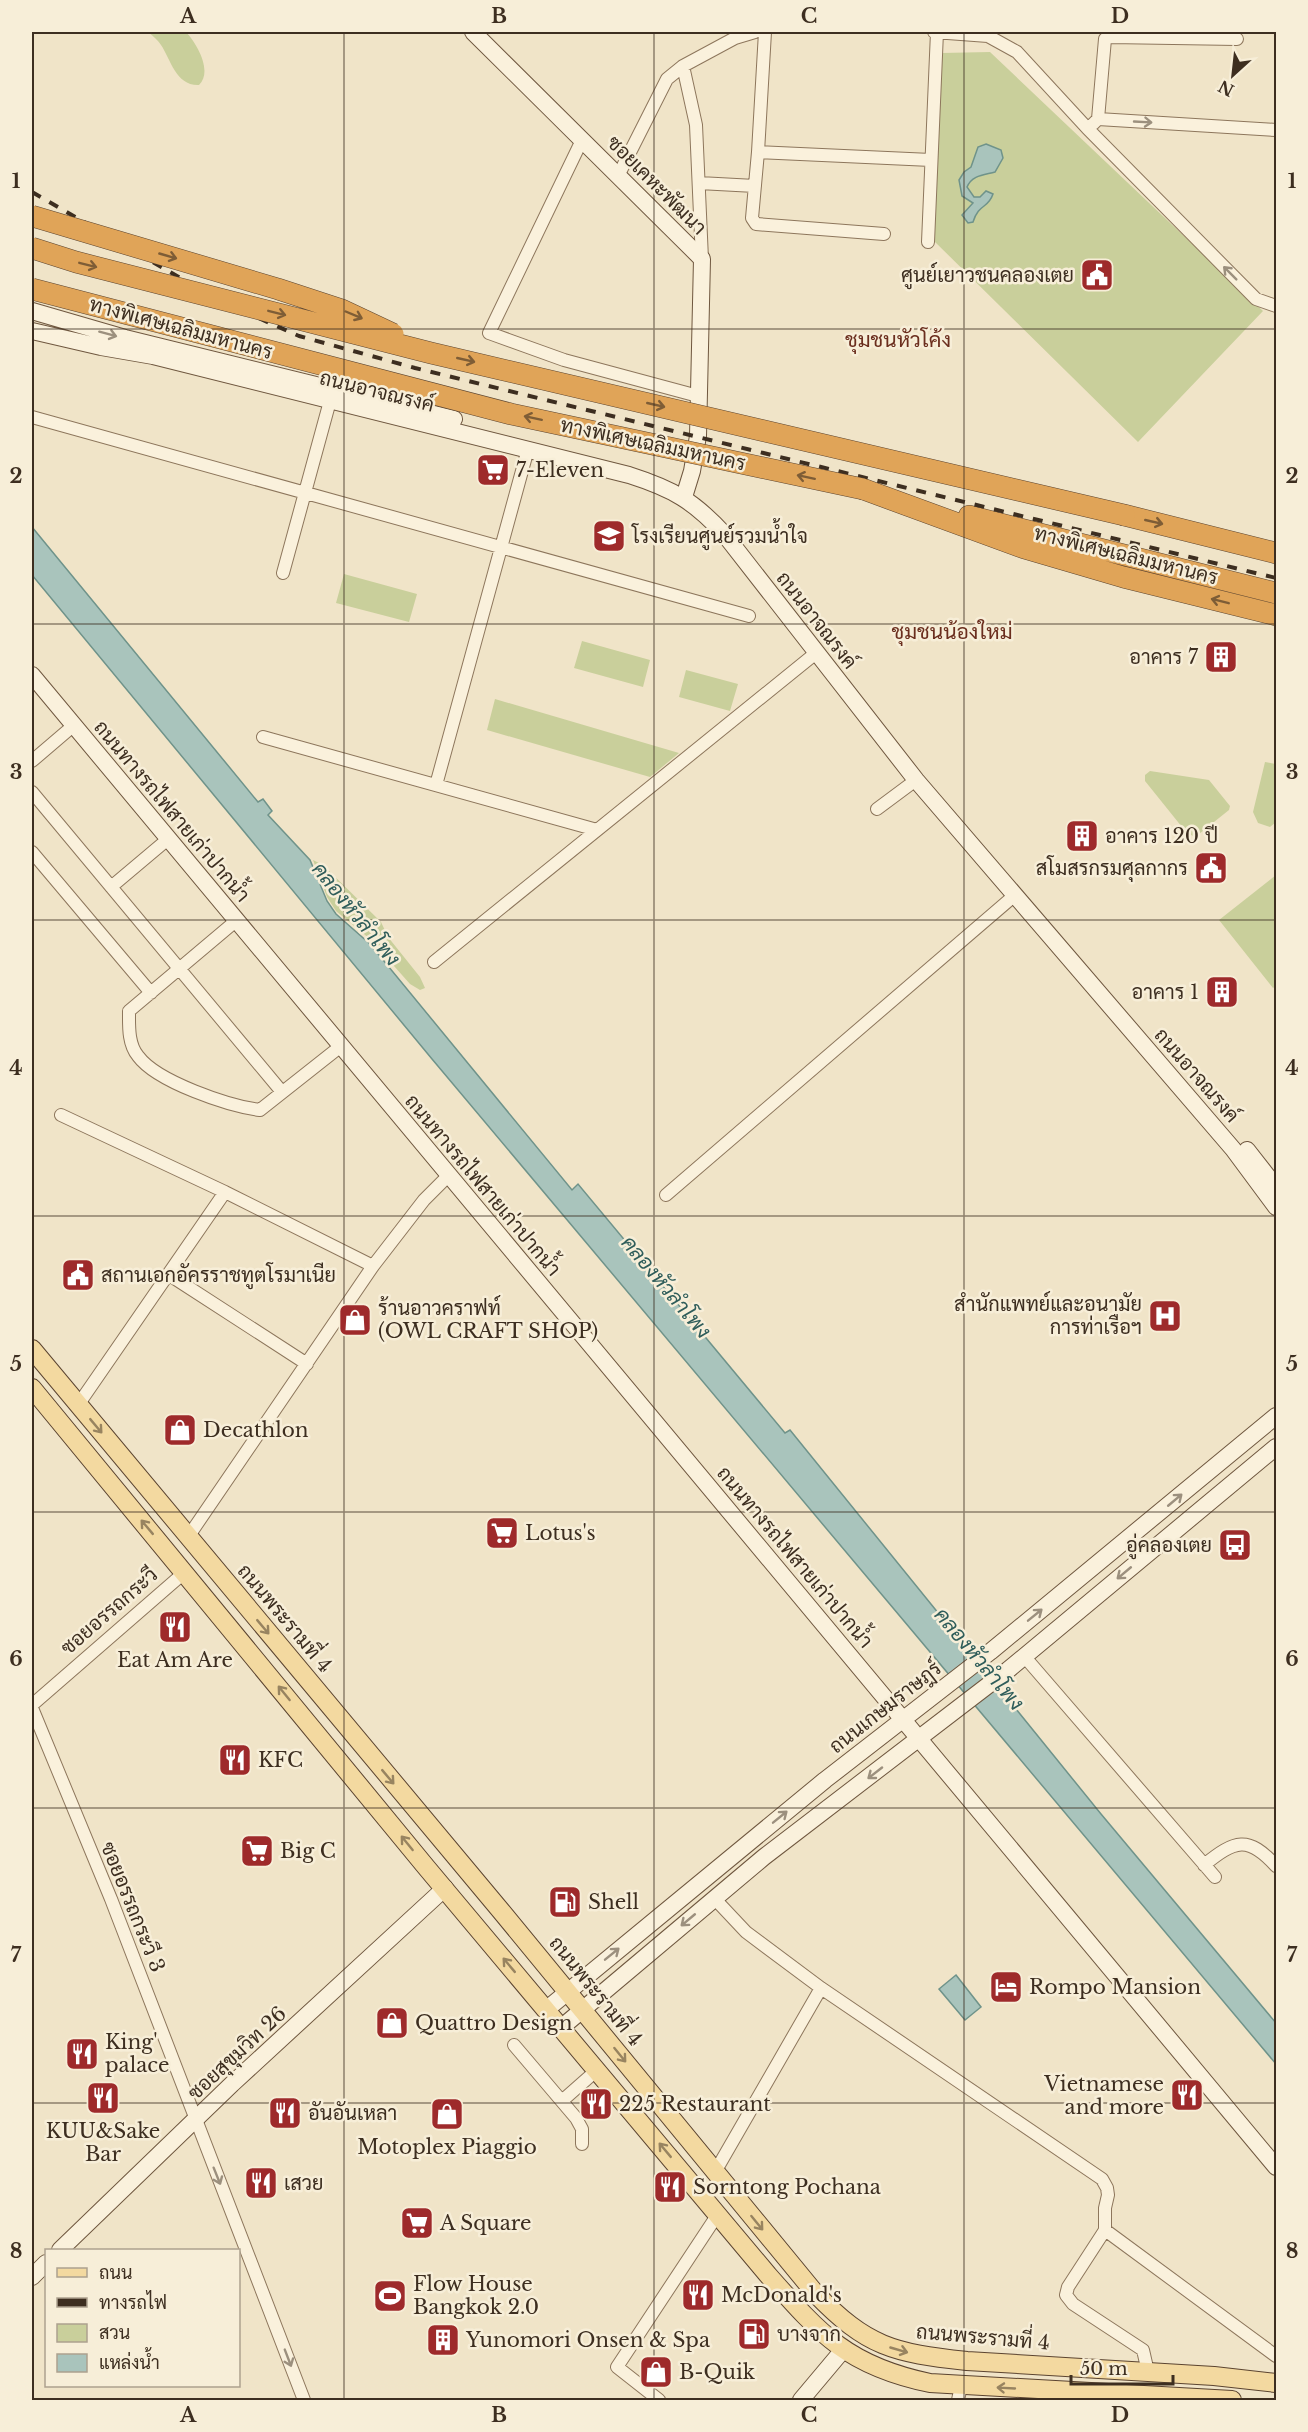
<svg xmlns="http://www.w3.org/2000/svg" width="1308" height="2432" font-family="'Libre Baskerville',Sarabun,serif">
	<rect width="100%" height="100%" fill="#f0e4c8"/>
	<path fill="#c9cf9b" d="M148,32H186C197,44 213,71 199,85C176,86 171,60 161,45C158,40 153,36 148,32Z
		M990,52L1263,311L1138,442L933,240L941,53Z
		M344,574L417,594L409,622L336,603Z
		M582,641L650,660L643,687L574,668Z
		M686,670L738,684L730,711L679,697Z
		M495,699L679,753L650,777L487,730Z
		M1265,762L1276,764V822L1270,827L1258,823L1253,812Z
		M1150,771L1209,780L1230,806L1229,810L1199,834L1193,836L1186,832L1145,781V775Z
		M313,860L323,865L381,922L388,937L420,977L425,988L420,990L410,984L370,939L336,911L327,897Z
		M1276,875V986L1273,988L1219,920Z"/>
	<path fill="#a9c4bc" stroke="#6f938a" stroke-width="1.5" d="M986,144L1001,150L1003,158L995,172C984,175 972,175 967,187L974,197H980L986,191L993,194C988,209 979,203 973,222L968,223L962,215L973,203L962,196L959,180L964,172L971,167L978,147Z
		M32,527L258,802L263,799L272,811L268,815L310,860L327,901L336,914L370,944L572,1190L578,1184L785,1433L790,1430L1101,1814L1276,2023V2064L432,1059L32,575Z
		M956,1975L981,2007L965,2020L939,1989Z"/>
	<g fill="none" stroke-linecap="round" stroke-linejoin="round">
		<defs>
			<path id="street" d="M934,32L988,36L1017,52L1087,128L1256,299L1276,306
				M1098,119L1105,39L1110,37L1237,39
				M1093,124L1098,119L1276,130
				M582,140L489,333L564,360L698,396
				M758,152L765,32
				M618,176L667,79L683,66
				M699,183L755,186
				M884,234L756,224L752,218L758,152L931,160
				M928,242L937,32
				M702,259L696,125L683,66L735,38L755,32
				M32,417L749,616
				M283,573L330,401
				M263,737L597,830
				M32,761L73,726
				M436,785L528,449
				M32,792L282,1092
				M877,809L916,780
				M32,852L151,993
				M111,887L168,839
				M237,920L129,1011C129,1026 128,1044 138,1056C157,1082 229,1106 260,1110L341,1046
				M434,962L816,653
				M61,1115L225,1192L373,1266
				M666,1195L1015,895
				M168,1274L307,1364
				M78,1405L225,1192
				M188,1537L373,1266L424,1200L448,1176
				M1024,1656L1215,1877
				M32,1705L185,1572
				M32,1708L111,1899L304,2400
				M1204,1865C1235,1840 1248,1835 1276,1866
				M714,1898L746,1932L821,1988L1102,2179L1107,2188L1108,2195L1105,2208V2230L1068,2287L1066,2295L1073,2304L1143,2350L1148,2372
				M514,2045L576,2118L582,2129V2144
				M563,2100L597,2070
				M715,2172L821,1988
				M1105,2230L1276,2356
				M659,2400L617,2367L718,2214
				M958,2400L961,2386"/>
			<path id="secondary" d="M473,32L702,259L698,436L692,471L684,497
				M32,311L125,338L454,419
				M32,331L101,347L153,356L629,475C673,489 694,501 725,535L916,780L1233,1149L1276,1207
				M32,675C445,1174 864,1668 1276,2167
				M1247,1150L1276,1187
				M547,2009L825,1780L990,1652L1276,1416
				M562,2027L764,1857L1008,1670L1276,1447
				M60,2250L232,2084L445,1888
				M32,2277L46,2263
				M801,2400L843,2350"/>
			<path id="primary" d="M32,1349L501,1911L815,2293C867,2347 893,2353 967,2361L1214,2376L1276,2383
				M32,1388L426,1867L768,2275C821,2335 848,2366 930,2383L1232,2400"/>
			<path id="highway" d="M863,489L1024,548L1123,577L1276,615
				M1124,515L1276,553
				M969,516L1276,593"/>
		</defs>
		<use href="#street" stroke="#8d765c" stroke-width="14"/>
		<use href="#secondary" stroke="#6f573f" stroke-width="18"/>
		<use href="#primary" stroke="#5b4430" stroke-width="20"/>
		<use href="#highway" stroke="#5b4430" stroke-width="22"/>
		<use href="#street" stroke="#faf1dc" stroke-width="12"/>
		<use href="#secondary" stroke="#faf1dc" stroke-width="16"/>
		<use href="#primary" stroke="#f3d9a0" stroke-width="18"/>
		<use href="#highway" stroke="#e0a458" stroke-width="21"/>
		<path stroke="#3d2e20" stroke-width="4" stroke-dasharray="10 10" stroke-linecap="butt" d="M32,192L220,301L299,336L415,368L1276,578"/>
		<defs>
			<path id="highway-bridge" d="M32,216L278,289L342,310L393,334
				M32,248L76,262L431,353L1124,515
				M32,289L511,414L863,489"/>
		</defs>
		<use href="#highway-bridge" stroke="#5b4430" stroke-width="22" stroke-linecap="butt"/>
		<use href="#highway-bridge" stroke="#e0a458" stroke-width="21"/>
	</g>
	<defs><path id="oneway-shaft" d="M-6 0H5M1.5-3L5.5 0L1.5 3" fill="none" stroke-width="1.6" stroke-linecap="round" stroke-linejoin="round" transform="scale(1.5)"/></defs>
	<g stroke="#9c907e">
		<use href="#oneway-shaft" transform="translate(1143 122) rotate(3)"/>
		<use href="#oneway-shaft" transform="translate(1230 273) rotate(-135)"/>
		<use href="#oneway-shaft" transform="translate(108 334) rotate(15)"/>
		<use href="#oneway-shaft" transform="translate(1175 1500) rotate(-40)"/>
		<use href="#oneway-shaft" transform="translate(1124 1573) rotate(140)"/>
		<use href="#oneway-shaft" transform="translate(1035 1615) rotate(-39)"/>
		<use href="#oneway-shaft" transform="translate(875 1773) rotate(142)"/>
		<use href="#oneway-shaft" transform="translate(780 1817) rotate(-39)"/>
		<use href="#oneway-shaft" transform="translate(688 1920) rotate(140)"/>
		<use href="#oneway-shaft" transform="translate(612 1954) rotate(-39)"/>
		<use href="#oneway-shaft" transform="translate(217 2176) rotate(68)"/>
		<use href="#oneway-shaft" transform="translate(288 2358) rotate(69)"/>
	</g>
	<g stroke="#7e5d36">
		<use href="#oneway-shaft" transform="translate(168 256) rotate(16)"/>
		<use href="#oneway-shaft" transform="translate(88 265) rotate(14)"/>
		<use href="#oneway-shaft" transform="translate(277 313) rotate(14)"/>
		<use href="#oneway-shaft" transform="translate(354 315) rotate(23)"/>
		<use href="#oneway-shaft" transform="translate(466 360) rotate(13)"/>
		<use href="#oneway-shaft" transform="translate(656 405) rotate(13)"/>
		<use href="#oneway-shaft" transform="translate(533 418) rotate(-168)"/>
		<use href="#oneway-shaft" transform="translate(806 477) rotate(-168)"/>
		<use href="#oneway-shaft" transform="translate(1154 522) rotate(13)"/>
		<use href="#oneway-shaft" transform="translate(1220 601) rotate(-166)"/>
	</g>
	<g stroke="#988460">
		<use href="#oneway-shaft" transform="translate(96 1426) rotate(50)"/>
		<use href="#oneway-shaft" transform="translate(147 1527) rotate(-130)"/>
		<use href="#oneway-shaft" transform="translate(263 1627) rotate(50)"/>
		<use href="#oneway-shaft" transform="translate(284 1693) rotate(-129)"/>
		<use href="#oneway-shaft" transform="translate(388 1777) rotate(50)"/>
		<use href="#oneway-shaft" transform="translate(407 1843) rotate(-129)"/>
		<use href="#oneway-shaft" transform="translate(509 1965) rotate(-130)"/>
		<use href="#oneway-shaft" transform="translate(620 2055) rotate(51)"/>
		<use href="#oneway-shaft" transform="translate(665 2150) rotate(-130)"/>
		<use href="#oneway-shaft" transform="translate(757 2223) rotate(51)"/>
		<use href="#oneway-shaft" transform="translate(899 2350) rotate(16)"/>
		<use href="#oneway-shaft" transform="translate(1006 2388) rotate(-177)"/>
	</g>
	<path fill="none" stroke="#3d2e20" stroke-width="1.5" stroke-opacity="0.55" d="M344,32V2400M654,32V2400M964,32V2400M32,329H1276M32,624H1276M32,920H1276M32,1216H1276M32,1512H1276M32,1808H1276M32,2103H1276"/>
	<defs>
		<symbol id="civic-square" viewBox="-11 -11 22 22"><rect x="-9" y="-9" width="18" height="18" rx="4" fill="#9e2a2b" stroke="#f7eed8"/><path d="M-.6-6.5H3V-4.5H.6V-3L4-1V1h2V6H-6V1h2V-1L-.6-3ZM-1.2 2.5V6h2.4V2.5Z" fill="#fff"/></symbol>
		<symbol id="supermarket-square" viewBox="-11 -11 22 22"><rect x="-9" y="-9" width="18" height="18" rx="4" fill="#9e2a2b" stroke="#f7eed8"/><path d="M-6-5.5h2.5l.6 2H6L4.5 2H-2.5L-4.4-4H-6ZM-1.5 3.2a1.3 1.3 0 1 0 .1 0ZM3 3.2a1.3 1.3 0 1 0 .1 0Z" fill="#fff"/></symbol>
		<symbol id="school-square" viewBox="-11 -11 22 22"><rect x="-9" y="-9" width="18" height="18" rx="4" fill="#9e2a2b" stroke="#f7eed8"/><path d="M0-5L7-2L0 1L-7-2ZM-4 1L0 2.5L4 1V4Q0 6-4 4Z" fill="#fff"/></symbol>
		<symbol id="building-square" viewBox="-11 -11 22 22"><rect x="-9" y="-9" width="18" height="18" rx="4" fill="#9e2a2b" stroke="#f7eed8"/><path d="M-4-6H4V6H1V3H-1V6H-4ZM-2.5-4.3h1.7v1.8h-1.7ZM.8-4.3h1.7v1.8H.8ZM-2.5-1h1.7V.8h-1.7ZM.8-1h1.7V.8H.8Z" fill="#fff"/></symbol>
		<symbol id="hospital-square" viewBox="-11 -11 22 22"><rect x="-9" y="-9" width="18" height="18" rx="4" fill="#9e2a2b" stroke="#f7eed8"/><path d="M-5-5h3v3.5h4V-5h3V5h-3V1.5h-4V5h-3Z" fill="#fff"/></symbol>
		<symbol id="shop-square" viewBox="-11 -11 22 22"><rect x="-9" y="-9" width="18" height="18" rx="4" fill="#9e2a2b" stroke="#f7eed8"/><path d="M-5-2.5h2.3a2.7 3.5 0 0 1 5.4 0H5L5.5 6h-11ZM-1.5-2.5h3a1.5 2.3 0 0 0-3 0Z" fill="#fff"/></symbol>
		<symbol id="bus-square" viewBox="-11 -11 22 22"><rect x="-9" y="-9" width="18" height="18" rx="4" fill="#9e2a2b" stroke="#f7eed8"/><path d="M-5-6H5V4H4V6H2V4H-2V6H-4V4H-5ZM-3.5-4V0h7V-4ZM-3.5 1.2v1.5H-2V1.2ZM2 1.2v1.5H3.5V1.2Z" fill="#fff"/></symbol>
		<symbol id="restaurant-square" viewBox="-11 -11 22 22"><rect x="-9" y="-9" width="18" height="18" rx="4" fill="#9e2a2b" stroke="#f7eed8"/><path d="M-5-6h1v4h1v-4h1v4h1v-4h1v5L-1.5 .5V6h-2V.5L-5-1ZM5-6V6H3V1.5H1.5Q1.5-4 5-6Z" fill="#fff"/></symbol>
		<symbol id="fuel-square" viewBox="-11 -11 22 22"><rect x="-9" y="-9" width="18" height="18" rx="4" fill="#9e2a2b" stroke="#f7eed8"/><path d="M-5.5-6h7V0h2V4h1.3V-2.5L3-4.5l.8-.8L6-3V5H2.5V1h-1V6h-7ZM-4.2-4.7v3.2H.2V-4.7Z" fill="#fff"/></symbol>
		<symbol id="hotel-square" viewBox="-11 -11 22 22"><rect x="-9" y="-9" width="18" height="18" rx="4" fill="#9e2a2b" stroke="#f7eed8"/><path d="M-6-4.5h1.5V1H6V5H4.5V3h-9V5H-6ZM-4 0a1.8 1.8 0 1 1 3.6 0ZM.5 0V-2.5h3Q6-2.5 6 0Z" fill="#fff"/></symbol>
		<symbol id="stadium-square" viewBox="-11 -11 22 22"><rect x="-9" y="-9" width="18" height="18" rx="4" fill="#9e2a2b" stroke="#f7eed8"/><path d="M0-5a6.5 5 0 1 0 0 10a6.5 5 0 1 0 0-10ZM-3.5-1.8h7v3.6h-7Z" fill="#fff"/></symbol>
	</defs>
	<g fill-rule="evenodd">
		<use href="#civic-square" x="1078" y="256" width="38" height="38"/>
		<use href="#supermarket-square" x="474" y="451" width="38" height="38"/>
		<use href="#school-square" x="590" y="517" width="38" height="38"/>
		<use href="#building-square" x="1202" y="638" width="38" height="38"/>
		<use href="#building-square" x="1063" y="817" width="38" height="38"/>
		<use href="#civic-square" x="1192" y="849" width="38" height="38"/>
		<use href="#building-square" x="1203" y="973" width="38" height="38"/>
		<use href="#civic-square" x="59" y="1256" width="38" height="38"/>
		<use href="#hospital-square" x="1146" y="1297" width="38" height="38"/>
		<use href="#shop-square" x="336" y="1301" width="38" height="38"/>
		<use href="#shop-square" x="161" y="1411" width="38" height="38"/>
		<use href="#supermarket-square" x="483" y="1514" width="38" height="38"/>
		<use href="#bus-square" x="1216" y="1526" width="38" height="38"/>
		<use href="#restaurant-square" x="156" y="1608" width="38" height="38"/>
		<use href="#restaurant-square" x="216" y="1741" width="38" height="38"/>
		<use href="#supermarket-square" x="238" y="1832" width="38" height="38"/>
		<use href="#fuel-square" x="546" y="1883" width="38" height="38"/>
		<use href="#hotel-square" x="987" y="1968" width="38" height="38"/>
		<use href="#shop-square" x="373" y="2004" width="38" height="38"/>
		<use href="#restaurant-square" x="63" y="2035" width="38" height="38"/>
		<use href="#restaurant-square" x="1168" y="2076" width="38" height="38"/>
		<use href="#restaurant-square" x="84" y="2079" width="38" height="38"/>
		<use href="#restaurant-square" x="577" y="2085" width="38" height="38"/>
		<use href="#restaurant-square" x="266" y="2094" width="38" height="38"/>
		<use href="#shop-square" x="428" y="2095" width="38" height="38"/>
		<use href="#restaurant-square" x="242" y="2164" width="38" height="38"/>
		<use href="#restaurant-square" x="651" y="2168" width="38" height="38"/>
		<use href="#supermarket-square" x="398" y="2204" width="38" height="38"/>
		<use href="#restaurant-square" x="679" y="2276" width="38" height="38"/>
		<use href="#stadium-square" x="371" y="2277" width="38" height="38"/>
		<use href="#fuel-square" x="735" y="2315" width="38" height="38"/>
		<use href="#building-square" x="424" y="2321" width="38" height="38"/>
		<use href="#shop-square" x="637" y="2353" width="38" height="38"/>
	</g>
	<g text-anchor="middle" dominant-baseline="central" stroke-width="5" stroke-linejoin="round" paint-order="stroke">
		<g font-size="20" fill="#3d2e20" stroke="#f7eed8">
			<text transform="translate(657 185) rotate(45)">ซอยเคหะพัฒนา</text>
			<text transform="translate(181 328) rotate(15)">ทางพิเศษเฉลิมมหานคร</text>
			<text transform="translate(377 391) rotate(14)">ถนนอาจณรงค์</text>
			<text transform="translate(653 444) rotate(12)">ทางพิเศษเฉลิมมหานคร</text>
			<text transform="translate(1126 555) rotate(14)">ทางพิเศษเฉลิมมหานคร</text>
			<text transform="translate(817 620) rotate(52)">ถนนอาจณรงค์</text>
			<text transform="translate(172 811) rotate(50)">ถนนทางรถไฟสายเก่าปากน้ำ</text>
			<text transform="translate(1197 1075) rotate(49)">ถนนอาจณรงค์</text>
			<text transform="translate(483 1185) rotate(50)">ถนนทางรถไฟสายเก่าปากน้ำ</text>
			<text transform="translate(795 1557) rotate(50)">ถนนทางรถไฟสายเก่าปากน้ำ</text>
			<text transform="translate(109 1611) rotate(-41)">ซอยอรรถกระวี</text>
			<text transform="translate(285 1618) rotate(50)">ถนนพระรามที่ 4</text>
			<text transform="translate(885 1707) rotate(-38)">ถนนเกษมราษฎร์</text>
			<text transform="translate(133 1907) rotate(68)">ซอยอรรถกระวี 3</text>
			<text transform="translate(596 1991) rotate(51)">ถนนพระรามที่ 4</text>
			<text transform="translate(237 2053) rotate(-43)">ซอยสุขุมวิท 26</text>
			<text transform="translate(983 2337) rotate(5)">ถนนพระรามที่ 4</text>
		</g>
		<g font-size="20" fill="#3d2e20" stroke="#f7eed8" text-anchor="start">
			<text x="1074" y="275" text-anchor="end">ศูนย์เยาวชนคลองเตย</text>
			<text x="516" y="470">7-Eleven</text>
			<text x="632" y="536">โรงเรียนศูนย์รวมน้ำใจ</text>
			<text x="1198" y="657" text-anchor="end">อาคาร 7</text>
			<text x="1105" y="836">อาคาร 120 ปี</text>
			<text x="1188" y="868" text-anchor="end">สโมสรกรมศุลกากร</text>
			<text x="1199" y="992" text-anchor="end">อาคาร 1</text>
			<text x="101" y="1275">สถานเอกอัครราชทูตโรมาเนีย</text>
			<text x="1142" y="1304" text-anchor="end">สำนักแพทย์และอนามัย<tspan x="1142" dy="23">การท่าเรือฯ</tspan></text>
			<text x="378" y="1308">ร้านอาวคราฟท์<tspan x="378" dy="23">(OWL CRAFT SHOP)</tspan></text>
			<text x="203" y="1430">Decathlon</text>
			<text x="525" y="1533">Lotus's</text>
			<text x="1212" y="1545" text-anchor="end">อู่คลองเตย</text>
			<text x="175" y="1660" text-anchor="middle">Eat Am Are</text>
			<text x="258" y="1760">KFC</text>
			<text x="280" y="1851">Big C</text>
			<text x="588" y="1902">Shell</text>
			<text x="1029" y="1987">Rompo Mansion</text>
			<text x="415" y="2023">Quattro Design</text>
			<text x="105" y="2042">King'<tspan x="105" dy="23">palace</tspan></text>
			<text x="1164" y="2084" text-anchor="end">Vietnamese<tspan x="1164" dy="23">and more</tspan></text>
			<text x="619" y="2104">225 Restaurant</text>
			<text x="308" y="2113">อันอันเหลา</text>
			<text x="103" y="2131" text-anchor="middle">KUU&amp;Sake<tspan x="103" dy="23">Bar</tspan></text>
			<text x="447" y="2147" text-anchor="middle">Motoplex Piaggio</text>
			<text x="284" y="2183">เสวย</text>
			<text x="693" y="2187">Sorntong Pochana</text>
			<text x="440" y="2223">A Square</text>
			<text x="413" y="2284">Flow House<tspan x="413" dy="23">Bangkok 2.0</tspan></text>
			<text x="721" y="2295">McDonald's</text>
			<text x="777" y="2334">บางจาก</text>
			<text x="466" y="2340">Yunomori Onsen &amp; Spa</text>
			<text x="679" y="2372">B-Quik</text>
		</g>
		<g font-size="21" fill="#6b2e1e" stroke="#f7eed8">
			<text x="898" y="340">ชุมชนหัวโค้ง</text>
			<text x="952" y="632">ชุมชนน้องใหม่</text>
		</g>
		<g font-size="21" font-style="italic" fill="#2f5d5a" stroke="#f7eed8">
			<text transform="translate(356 914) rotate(51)">คลองหัวลำโพง</text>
			<text transform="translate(666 1287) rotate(50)">คลองหัวลำโพง</text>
			<text transform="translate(979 1659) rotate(50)">คลองหัวลำโพง</text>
		</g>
	</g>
	<rect width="1308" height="2432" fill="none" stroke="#f7eed8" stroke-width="66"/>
	<rect x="45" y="2249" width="195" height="138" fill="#f7eed8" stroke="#ada18e" stroke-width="1.5"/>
	<rect x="57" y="2268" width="30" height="9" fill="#f3d9a0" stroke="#ada18e" stroke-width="1.5"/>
	<text x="99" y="2279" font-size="18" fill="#3d2e20">ถนน</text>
	<rect x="57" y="2298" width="30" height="9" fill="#3d2e20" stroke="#ada18e" stroke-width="1.5"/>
	<text x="99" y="2309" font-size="18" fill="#3d2e20">ทางรถไฟ</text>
	<rect x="57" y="2324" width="30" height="18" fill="#c9cf9b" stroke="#ada18e" stroke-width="1.5"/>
	<text x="99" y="2339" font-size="18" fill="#3d2e20">สวน</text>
	<rect x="57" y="2354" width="30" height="18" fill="#a9c4bc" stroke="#ada18e" stroke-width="1.5"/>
	<text x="99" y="2369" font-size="18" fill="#3d2e20">แหล่งน้ำ</text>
	<g transform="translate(1233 75) rotate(207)" stroke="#f7eed8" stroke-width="4.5" paint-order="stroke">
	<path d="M0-4.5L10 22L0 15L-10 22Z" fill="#3d2e20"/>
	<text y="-9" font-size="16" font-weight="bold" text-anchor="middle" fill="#3d2e20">N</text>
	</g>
	<path d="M1071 2375v9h102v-9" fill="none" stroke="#3d2e20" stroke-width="3"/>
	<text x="1080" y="2375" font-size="18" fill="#3d2e20" stroke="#f7eed8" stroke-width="4.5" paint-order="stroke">50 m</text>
	<rect x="33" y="33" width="1242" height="2366" fill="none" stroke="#3d2e20" stroke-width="2"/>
	<g font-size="20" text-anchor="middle" font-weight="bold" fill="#3d2e20">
		<text x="188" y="23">A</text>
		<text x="499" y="23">B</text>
		<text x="809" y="23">C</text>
		<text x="1120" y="23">D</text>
		<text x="16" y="188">1</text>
		<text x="1292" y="188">1</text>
		<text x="16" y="483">2</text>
		<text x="1292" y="483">2</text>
		<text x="16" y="779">3</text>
		<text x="1292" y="779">3</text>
		<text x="16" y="1075">4</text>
		<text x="1292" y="1075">4</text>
		<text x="16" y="1371">5</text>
		<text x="1292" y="1371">5</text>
		<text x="16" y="1666">6</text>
		<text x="1292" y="1666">6</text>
		<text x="16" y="1962">7</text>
		<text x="1292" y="1962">7</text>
		<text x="16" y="2258">8</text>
		<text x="1292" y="2258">8</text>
		<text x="188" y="2422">A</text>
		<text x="499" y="2422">B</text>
		<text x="809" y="2422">C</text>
		<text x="1120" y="2422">D</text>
	</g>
</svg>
